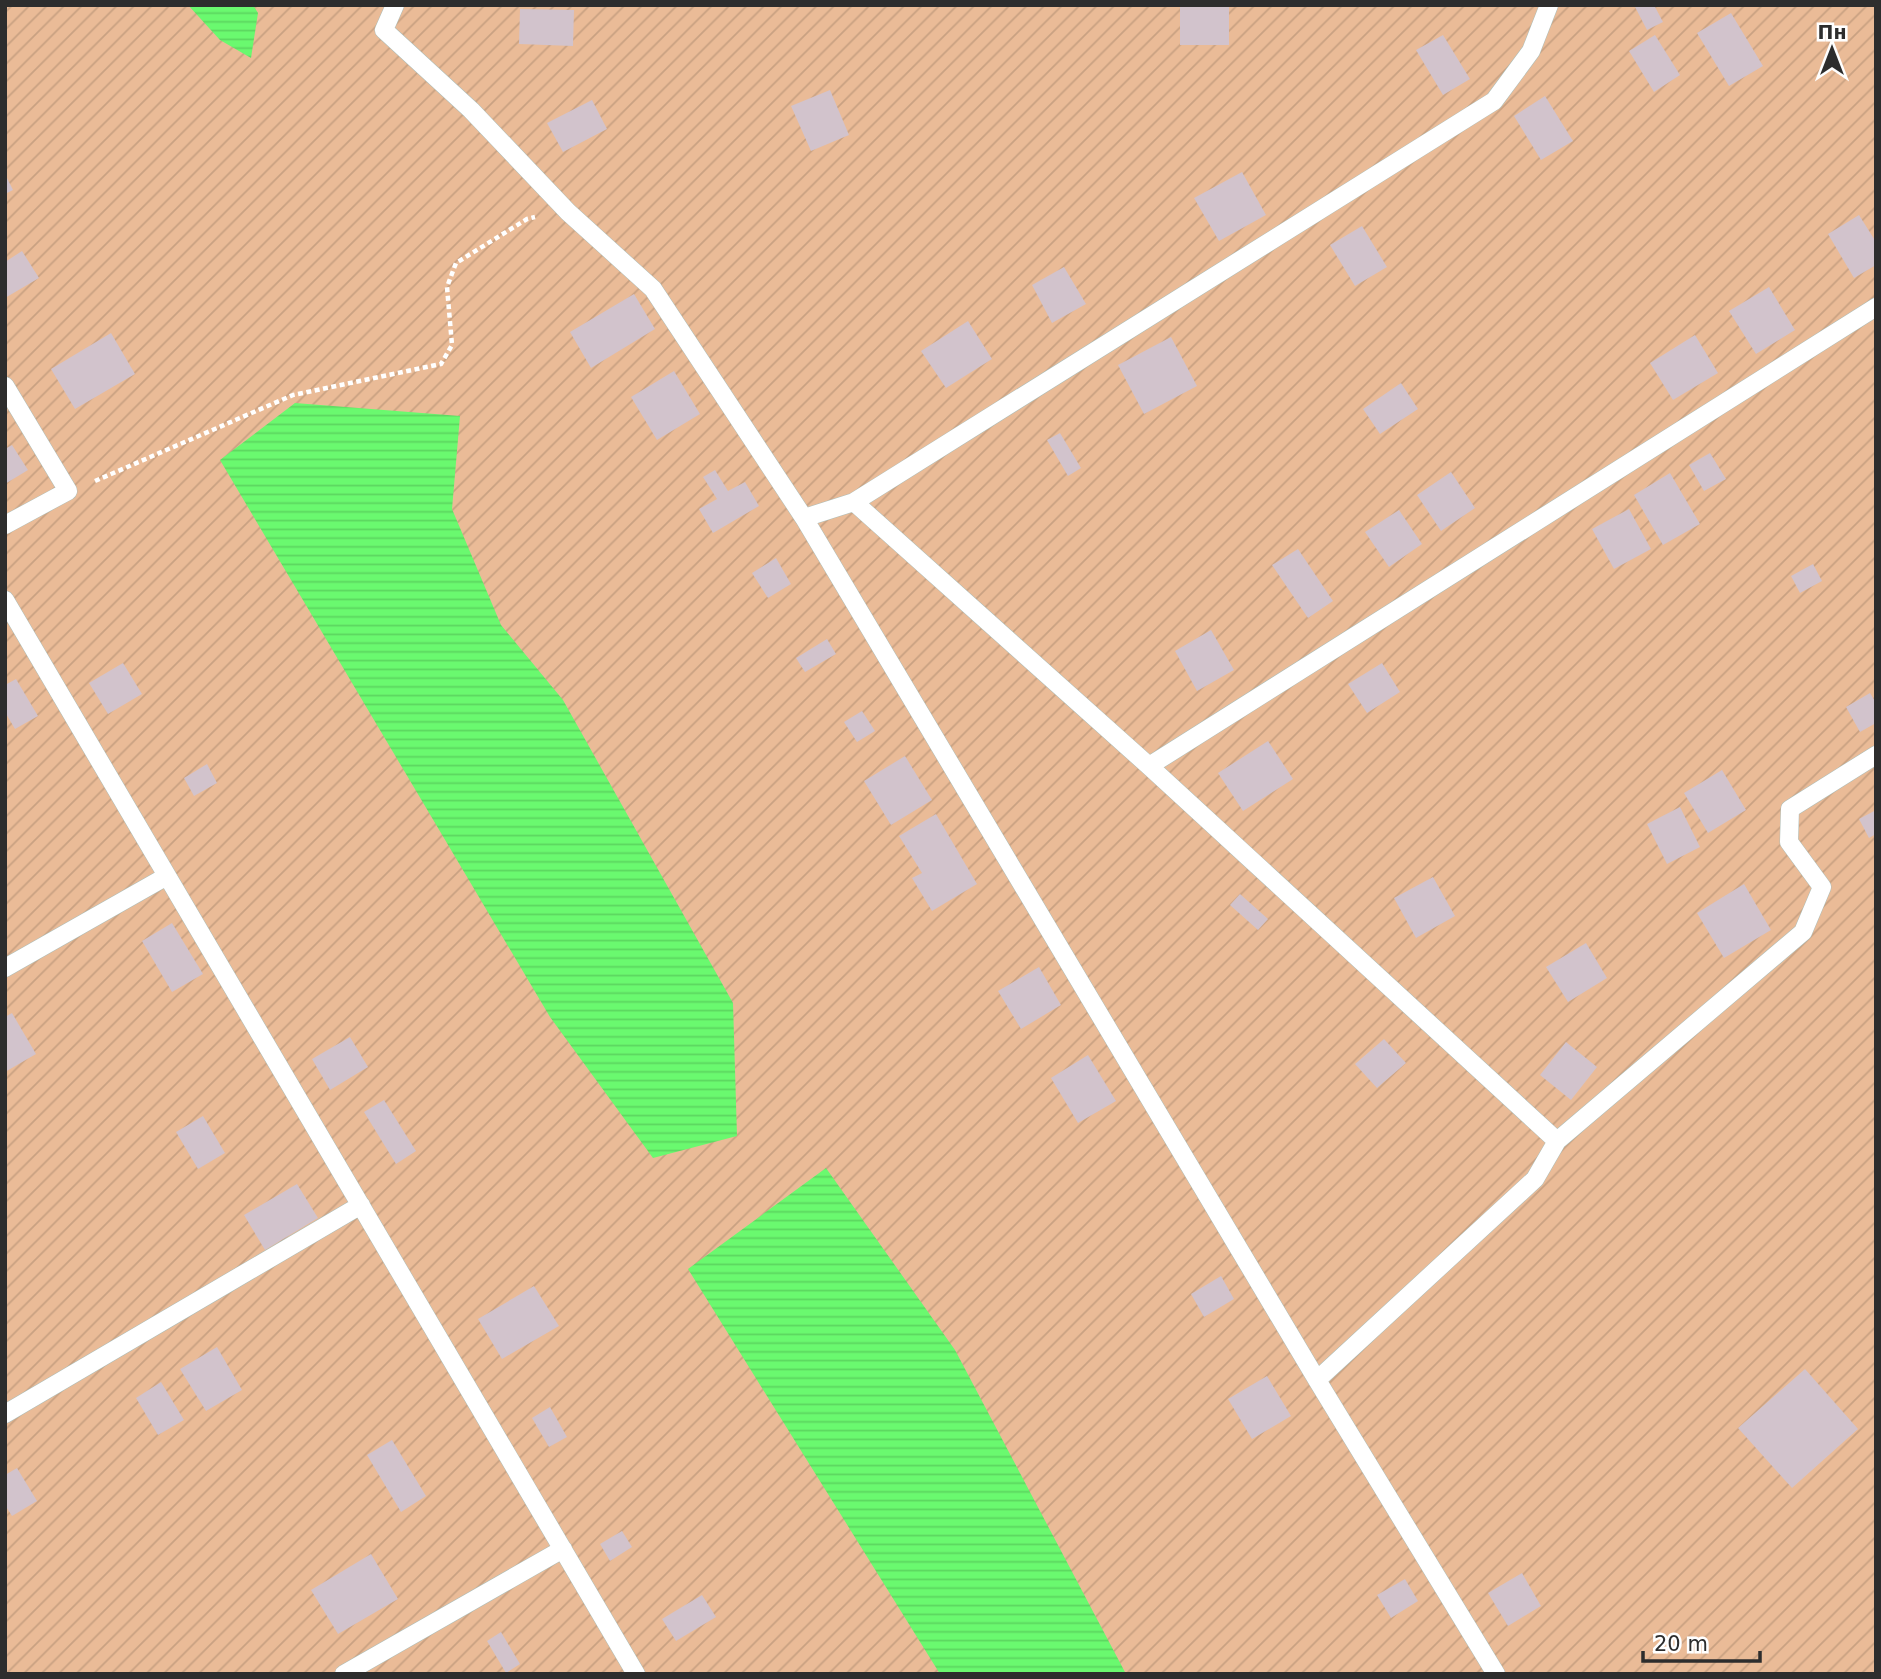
<svg xmlns="http://www.w3.org/2000/svg" width="1881" height="1679" font-family="'DejaVu Sans',sans-serif">
	<defs>
		<pattern id="garden-furrows" width="10" height="10" patternUnits="userSpaceOnUse" patternTransform="scale(1.75)"><rect width="10" height="10" fill="#eabb97"/><path d="M-1 1l2-2M0 10L10 0M9 11l2-2" fill="none" stroke="#c9a182"/></pattern>
		<pattern id="water-rules" width="6" height="5" patternUnits="userSpaceOnUse" patternTransform="scale(1.75)"><rect width="6" height="5" fill="#6af96f"/><path d="M0 2.5h6" fill="none" stroke="#5cd660"/></pattern>
	</defs>
	<rect width="100%" height="100%" fill="#efdfea"/>
	<path fill="url(#garden-furrows)" d="M5,5H1876V1674H5Z"/>
	<path fill="url(#water-rules)" d="M188,5H253L258,13L251,58L220,40Z
		M295,403L460,416L452,509L501,625L563,700L733,1003L737,1136L653,1158L550,1017L220,460Z
		M826,1168L955,1350L1126,1674H940L688,1269Z"/>
	<path fill="#d2c3cc" d="M1180,5H1229V45H1180Z
		M1634,5H1654L1663,22L1647,30Z
		M520,9L574,10L573,46L519,44Z
		M1731,13L1763,66L1729,86L1697,33Z
		M1443,35L1470,79L1443,95L1416,50Z
		M1655,35L1680,75L1654,92L1629,51Z
		M830,90L849,135L811,151L791,106Z
		M1545,96L1573,141L1541,160L1514,116Z
		M592,100L607,129L563,152L547,123Z
		M1242,172L1266,215L1219,241L1194,198Z
		M5,174L13,190L5,194Z
		M1859,215L1876,242V265L1854,278L1828,234Z
		M1362,226L1387,267L1355,286L1330,245Z
		M22,251L39,278L5,298V262Z
		M1064,267L1086,304L1052,323L1032,285Z
		M1769,287L1795,330L1756,354L1729,311Z
		M634,294L655,329L591,368L570,332Z
		M968,321L992,359L946,388L921,351Z
		M111,333L135,374L75,409L51,369Z
		M1695,335L1718,373L1673,400L1650,363Z
		M1171,337L1197,386L1144,414L1118,365Z
		M674,371L700,414L657,440L631,397Z
		M1401,383L1418,409L1380,434L1363,409Z
		M1060,433L1081,468L1068,476L1047,440Z
		M12,445L28,470L5,484V449Z
		M1710,453L1726,479L1704,491L1689,465Z
		M715,470L728,491L745,482L759,506L713,533L699,509L717,499L703,477Z
		M1451,472L1475,508L1441,531L1417,495Z
		M1670,473L1700,524L1663,545L1634,495Z
		M1629,509L1651,549L1614,569L1592,529Z
		M1399,510L1422,544L1389,567L1365,532Z
		M1298,549L1333,601L1308,618L1272,565Z
		M776,558L791,584L768,598L752,573Z
		M1813,564L1822,581L1800,593L1791,576Z
		M1211,630L1234,670L1197,691L1175,651Z
		M827,639L836,654L805,672L796,658Z
		M123,663L142,694L108,714L89,683Z
		M1382,663L1400,692L1367,713L1348,684Z
		M16,679L38,716L15,729L5,712V685Z
		M1870,693L1876,703V723L1860,732L1846,707Z
		M862,711L875,731L857,742L844,722Z
		M1268,741L1293,779L1243,811L1218,773Z
		M905,756L932,800L891,825L864,781Z
		M207,764L217,783L194,796L184,778Z
		M1722,770L1746,810L1708,833L1684,793Z
		M1680,807L1700,847L1667,864L1647,824Z
		M1876,810V834L1869,838L1859,819Z
		M936,814L977,884L932,911L912,878L922,873L899,836Z
		M1433,877L1455,916L1416,938L1394,898Z
		M1744,884L1771,930L1724,958L1697,913Z
		M1240,894L1268,919L1258,930L1230,905Z
		M172,923L203,974L172,992L142,941Z
		M1586,943L1607,978L1568,1002L1546,967Z
		M1039,967L1061,1005L1021,1029L998,991Z
		M12,1013L36,1054L5,1072V1017Z
		M350,1037L368,1067L330,1090L312,1059Z
		M1384,1039L1406,1063L1377,1088L1355,1064Z
		M1566,1042L1597,1067L1571,1100L1540,1075Z
		M1088,1055L1116,1101L1078,1123L1051,1078Z
		M384,1100L416,1151L396,1164L364,1112Z
		M203,1116L225,1153L198,1169L176,1132Z
		M297,1184L318,1218L265,1250L244,1215Z
		M1221,1276L1234,1299L1204,1317L1191,1294Z
		M534,1286L559,1326L502,1359L478,1319Z
		M217,1347L242,1390L206,1411L180,1369Z
		M1805,1369L1858,1429L1792,1488L1738,1428Z
		M1267,1376L1291,1416L1252,1439L1228,1399Z
		M161,1382L184,1420L158,1435L136,1398Z
		M550,1407L567,1437L549,1447L532,1418Z
		M392,1440L426,1496L401,1512L367,1455Z
		M17,1468L37,1501L12,1516L5,1505V1475Z
		M622,1531L632,1547L610,1561L600,1544Z
		M371,1554L398,1599L338,1634L311,1590Z
		M1522,1573L1541,1606L1508,1626L1488,1593Z
		M1405,1579L1418,1601L1391,1618L1377,1595Z
		M702,1595L716,1617L676,1641L662,1619Z
		M501,1632L520,1664L506,1673L487,1641Z"/>
	<g fill="none" stroke-linecap="round" stroke-linejoin="round">
		<defs>
			<path id="service" d="M395,5L384,30L471,110L568,212L653,289L804,518L1317,1380L1496,1674
				M5,386L68,491L5,525
				M854,502L1149,766L1557,1141L1803,932L1822,887L1789,842L1790,809L1876,755
				M804,518L854,502L1494,101L1531,51L1549,5
				M5,600L636,1674
				M1149,766L1876,307
				M5,968L167,876
				M1317,1380L1535,1179L1557,1141
				M5,1414L361,1205
				M344,1674L563,1549"/>
		</defs>
		<use href="#service" stroke="#afbeb8" stroke-width="19"/>
		<path stroke="#fff" stroke-width="4.5" stroke-dasharray="5 3.5" stroke-linecap="butt" d="M95,481L293,395L441,364L452,345L447,287L456,263L527,219L535,217"/>
		<use href="#service" stroke="#fff" stroke-width="18"/>
	</g>
	<rect width="1881" height="1679" fill="none" stroke="#2d2d2d" stroke-width="14"/>
	<g transform="translate(1832 49)" stroke="#ffffff" stroke-width="5" paint-order="stroke">
	<path d="M0-5L12 26L0 18L-12 26Z" fill="#2d2d2d"/>
	<text y="-10" font-size="19" font-weight="bold" text-anchor="middle" fill="#2d2d2d">Пн</text>
	</g>
	<path d="M1643 1651v10h117v-10" fill="none" stroke="#2d2d2d" stroke-width="3.5"/>
	<text x="1654" y="1651" font-size="21" fill="#2d2d2d" stroke="#ffffff" stroke-width="5" paint-order="stroke">20 m</text>
</svg>
